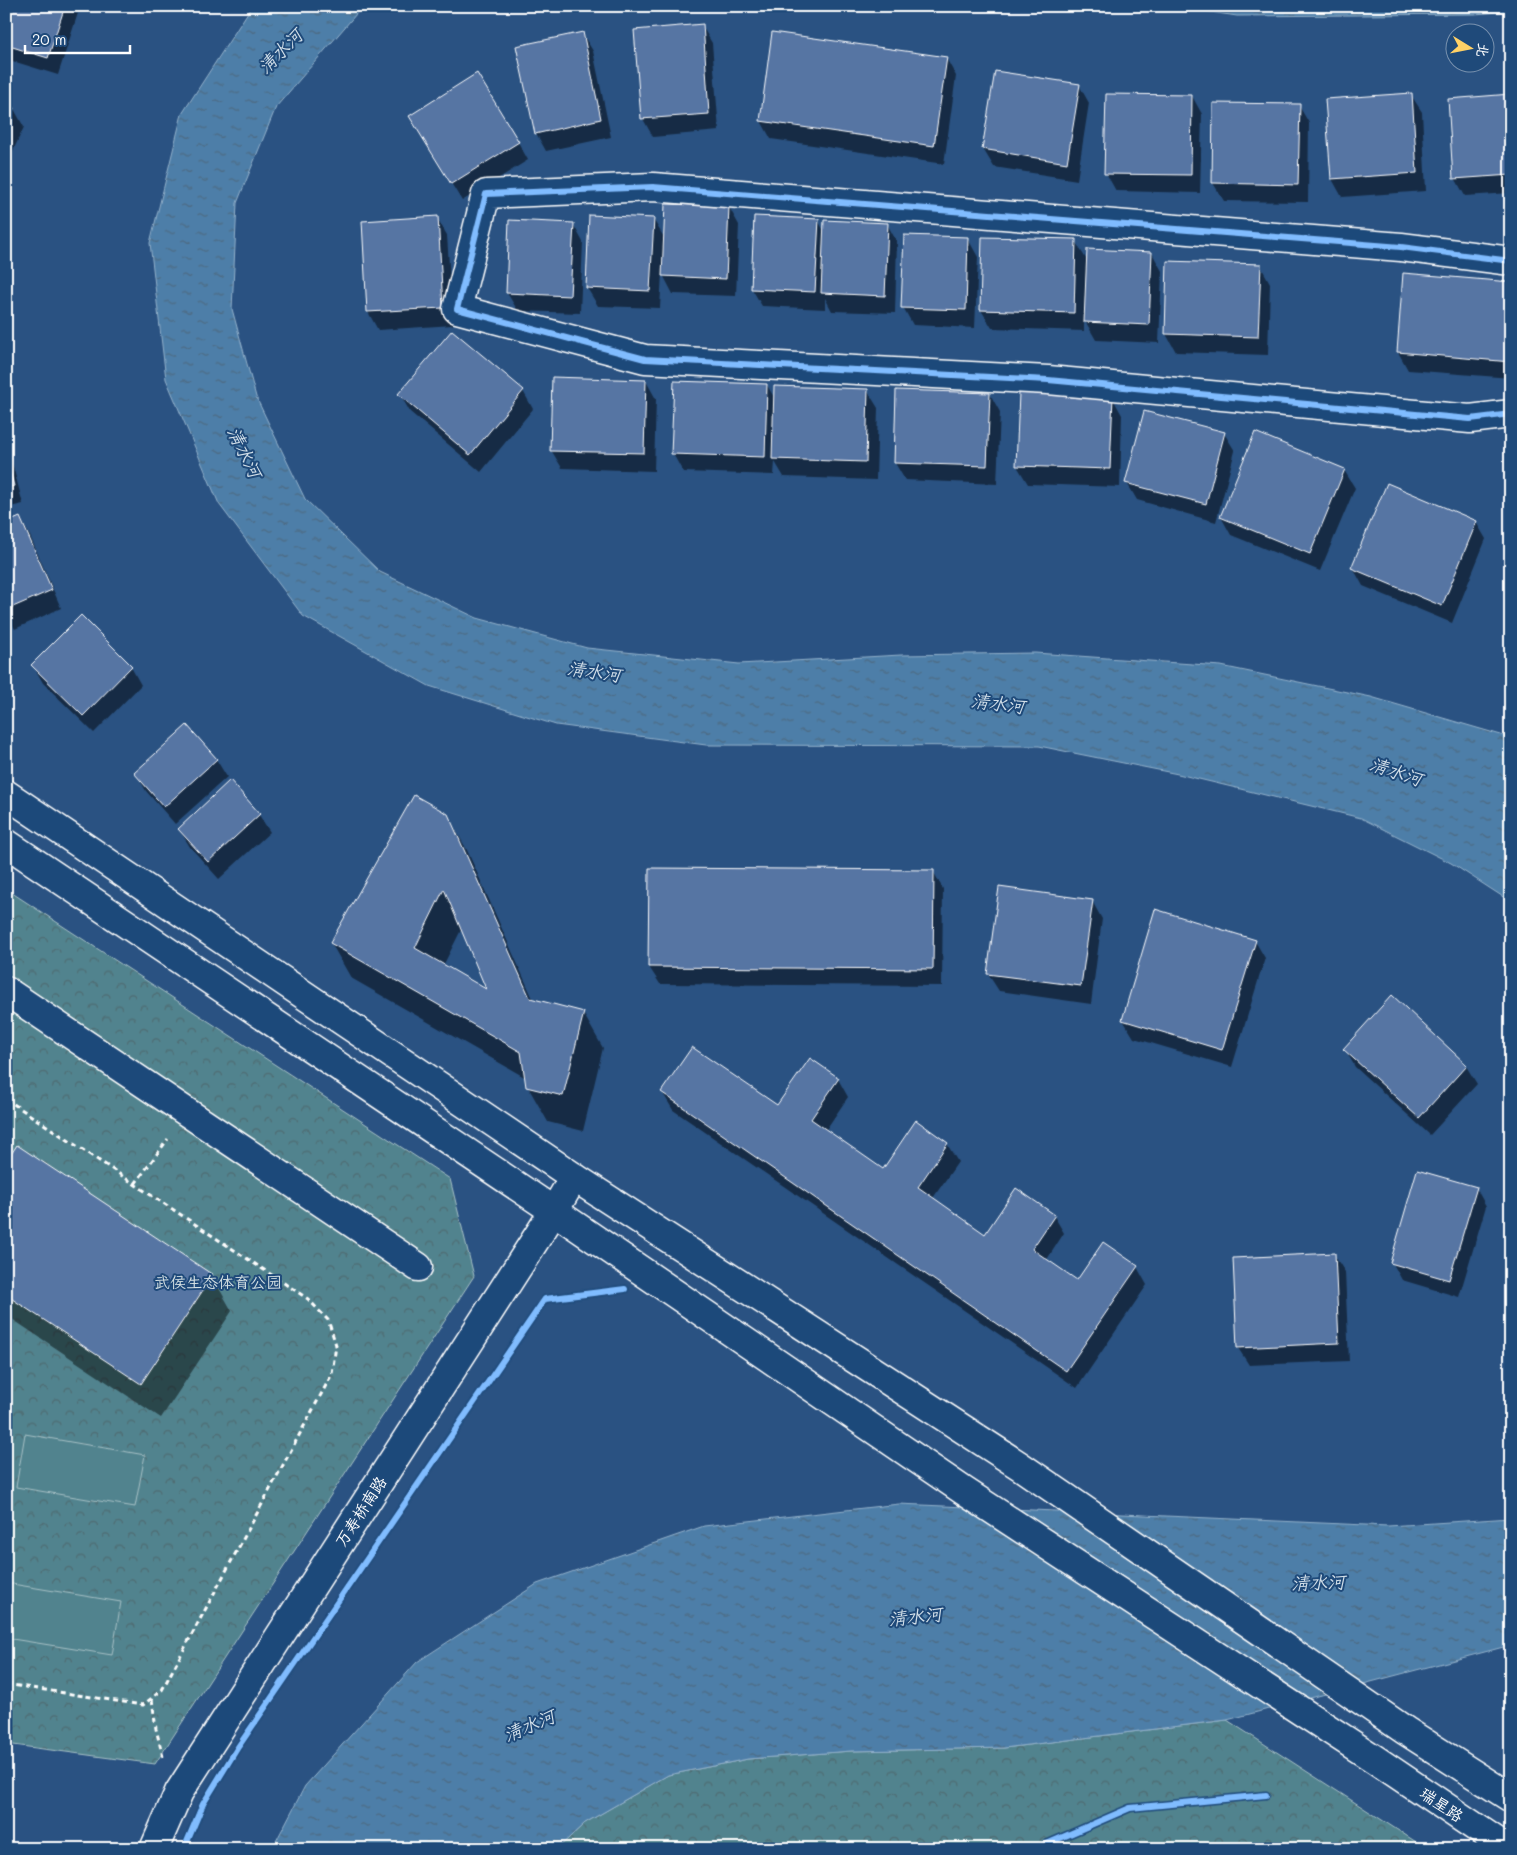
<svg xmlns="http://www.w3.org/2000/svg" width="1517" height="1855" font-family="Mali,'LXGW WenKai TC',sans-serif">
	<defs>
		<pattern id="park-crowns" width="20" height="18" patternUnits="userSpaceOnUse" patternTransform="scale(1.25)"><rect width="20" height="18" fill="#51838e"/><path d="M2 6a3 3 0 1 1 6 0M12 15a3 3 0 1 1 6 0" fill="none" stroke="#4f6a70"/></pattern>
		<pattern id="water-ripples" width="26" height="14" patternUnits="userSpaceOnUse" patternTransform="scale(1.25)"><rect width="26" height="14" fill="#4d7ea8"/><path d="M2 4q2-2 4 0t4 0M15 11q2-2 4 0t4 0" fill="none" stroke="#4d687f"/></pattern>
	</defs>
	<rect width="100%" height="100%" fill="#2a5282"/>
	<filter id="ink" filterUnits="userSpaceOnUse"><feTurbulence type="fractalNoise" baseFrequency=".02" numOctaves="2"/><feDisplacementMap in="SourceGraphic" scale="10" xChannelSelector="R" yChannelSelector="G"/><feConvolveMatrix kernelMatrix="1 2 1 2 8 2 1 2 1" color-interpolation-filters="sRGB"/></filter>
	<g filter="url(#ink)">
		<path fill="url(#park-crowns)" stroke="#a8c1c6" d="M6,889L450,1179L474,1276L155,1764L6,1744Z
			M1227,1720L1427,1849H557L585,1823L668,1775L748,1759L851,1751L1004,1748Z"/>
		<path fill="#51838e" stroke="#a8c1c6" d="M25,1434L145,1455L135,1507L16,1487Z
			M6,1583L121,1602L112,1655L6,1638Z"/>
		<path fill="url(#water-ripples)" stroke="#94b2cb" d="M252,6H363L276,107L237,203L232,309L256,397L305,499L380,572L477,618L587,648L739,664L901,655L1035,653L1221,666L1371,697L1501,735L1511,739V902L1451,863L1361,818L1178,774L1039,746L706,745L556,725L429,686L303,616L219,504L166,379L150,243L182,114Z
			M1170,6H1511V11L1475,14L1237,16Z
			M899,1504L1388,1526L1511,1518V1645L1227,1720L1004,1748L851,1751L748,1759L668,1775L585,1823L557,1849H272L305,1786L417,1662L537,1584L704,1526Z"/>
		<path fill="#0007" fill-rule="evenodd" d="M6,6H74L78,13L58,75L6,59Z
			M702,26L712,43L719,131L653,137L643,119Z
			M582,33L593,51L611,137L546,151L536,133Z
			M946,58L956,76L944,164L771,139L761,121Z
			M996,72L1079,85L1089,103L1077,180L994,167L983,149Z
			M1411,95L1422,112L1426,191L1342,197L1332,179Z
			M1192,96L1202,114L1200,193L1116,191L1106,173Z
			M1511,96V193L1465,196L1455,178Z
			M6,105L14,109L24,127L6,166Z
			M1299,106L1309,123L1308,202L1224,201L1213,183Z
			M421,134L518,142L528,160L462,201Z
			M6,205L9,209V274H6Z
			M729,207L739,225L736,296L673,294L662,273L660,308L598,306L587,288L653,219L665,239Z
			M437,218L447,235L453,325L378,330L368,312Z
			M818,220L824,231L887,224L897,242L895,313L832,311L825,298V309L762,306L752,289Z
			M573,224L583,242L580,313L518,311L507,293Z
			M968,239L978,257L975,328L913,325L903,307Z
			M1075,241L1088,262L1152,253L1162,271L1159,343L1096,340L1084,319V331L992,328L981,310Z
			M1260,265L1270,283L1268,355L1176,352L1166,334Z
			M1405,274L1511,283V378L1408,370L1398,352Z
			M646,381L656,399L654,471L562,468L551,450Z
			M767,385L775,399L867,390L878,408L876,480L784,477L775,462L774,475L683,472L673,454Z
			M523,391L533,409L481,472L410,412L400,394Z
			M990,394L1000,412L997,484L905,480L895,463Z
			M1112,397L1122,415L1120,487L1028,484L1017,466Z
			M1224,433L1235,451L1216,522L1137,500L1127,483Z
			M6,440L23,504L6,508Z
			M1344,470L1355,488L1320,571L1231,535L1221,517Z
			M20,518L30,536L61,608L15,629L6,614V524Z
			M1476,522L1486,539L1452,623L1363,586L1353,568Z
			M81,617L131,667L141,685L94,733L43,683L33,665Z
			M216,759L227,777L175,824L146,791L136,773Z
			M230,782L259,815L270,832L219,879L190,847L179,829Z
			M447,815L467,850L534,1001L583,1013L603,1048L583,1131L548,1122L528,1087L526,1078L351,978L331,943ZM462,928L488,991L443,966Z
			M933,871L943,889L942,986L660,984L649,967Z
			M1092,901L1102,919L1091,1004L999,991L988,974Z
			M1255,941L1265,958L1232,1067L1134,1038L1123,1020Z
			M1392,997L1466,1066L1477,1084L1430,1135L1355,1067L1345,1049Z
			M838,1079L848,1097L825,1131L883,1171L947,1144L958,1162L933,1198L985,1235L1054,1216L1064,1233L1046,1261L1077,1282L1137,1267L1147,1285L1077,1388L673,1110L662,1092L778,1107Z
			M6,1164L212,1276L232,1311L161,1418L6,1315Z
			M1476,1188L1486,1206L1459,1297L1402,1280L1392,1262Z
			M1334,1255L1345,1272L1349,1361L1249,1365L1238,1348Z"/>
		<path fill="#5774a3" stroke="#fff" fill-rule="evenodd" d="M6,6H65L48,58L6,45Z
			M703,24L709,114L641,119L634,30Z
			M583,32L601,119L535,134L516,46Z
			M772,32L947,57L934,146L760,121Z
			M995,71L1080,84L1067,163L982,149Z
			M477,73L519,142L451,184L409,116Z
			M1412,93L1417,173L1331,179L1325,99Z
			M1106,94L1192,95L1191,175L1104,174Z
			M1511,94V175L1453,179L1448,99Z
			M1213,103L1300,104L1298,185L1212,183Z
			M6,104L14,108L6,126Z
			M665,204L729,206L726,279L662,276Z
			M589,215L654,218L650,291L586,288Z
			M438,216L443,308L367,312L362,221Z
			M754,216L819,219L815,292L751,289Z
			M509,220L574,223L570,296L506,293Z
			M824,220L888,223L885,296L821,293Z
			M904,235L968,237L966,310L901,308Z
			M982,237L1076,239L1074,313L980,310Z
			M1087,249L1152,252L1149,325L1084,322Z
			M1167,261L1261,264L1258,337L1165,334Z
			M1403,273L1511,282V362L1397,352Z
			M452,330L524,390L470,455L398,394Z
			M552,377L646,380L644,453L550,451Z
			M674,381L767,384L765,457L671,454Z
			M774,386L868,389L866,462L772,459Z
			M896,390L990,393L987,466L894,463Z
			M1019,393L1113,396L1110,469L1016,466Z
			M1144,411L1225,432L1206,504L1125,483Z
			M1255,432L1345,469L1310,554L1220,517Z
			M6,456L14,486L6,488Z
			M1387,483L1477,521L1442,606L1351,568Z
			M20,517L52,590L6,610V523Z
			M81,615L132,666L83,716L31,665Z
			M187,725L217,759L164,807L134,773Z
			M230,780L260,814L208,862L178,829Z
			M414,795L448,814L530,998L584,1012L563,1096L526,1087L521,1052L330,943ZM444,889L486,989L415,948Z
			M649,868L934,870L933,969L648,967Z
			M999,887L1093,900L1081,986L987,974Z
			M1155,909L1256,940L1222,1050L1122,1020Z
			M1392,995L1467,1065L1419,1118L1343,1049Z
			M692,1047L777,1105L810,1058L839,1078L811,1119L883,1169L916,1120L948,1143L918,1187L985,1234L1016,1188L1055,1215L1032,1249L1077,1280L1103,1242L1138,1266L1066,1371L661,1092Z
			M17,1145L213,1275L141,1384L6,1295V1162Z
			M1417,1170L1477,1187L1449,1280L1390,1263Z
			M1335,1253L1339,1343L1237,1348L1233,1258Z"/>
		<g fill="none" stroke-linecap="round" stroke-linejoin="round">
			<defs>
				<path id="minor" d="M1511,261L1401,247L653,187L486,194L457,309L645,359L1048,380L1470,419L1511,414
					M6,991L418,1267
					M154,1849L179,1792L554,1211L574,1177"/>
				<path id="tertiary" d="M6,794L574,1177L1020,1466L1406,1731L1511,1798
					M6,843L554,1211L964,1491L1376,1760L1508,1849"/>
			</defs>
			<use href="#minor" stroke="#fff" stroke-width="31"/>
			<use href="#tertiary" stroke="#fff" stroke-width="31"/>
			<path stroke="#fff" stroke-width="3" stroke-dasharray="5 4" stroke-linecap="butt" d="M6,1099L308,1299L328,1320L336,1345L332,1374L162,1690L143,1705L6,1684
				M135,1184L168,1139
				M152,1699L156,1729L163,1757"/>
			<use href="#minor" stroke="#1f4a7a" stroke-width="28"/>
			<use href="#tertiary" stroke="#1f4a7a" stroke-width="28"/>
			<defs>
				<path id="cycleway" d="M1511,261L1401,247L653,187L486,194L457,309L645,359L1048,380L1470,419L1511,414
					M184,1849L203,1804L238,1747L545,1299L625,1289
					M1035,1849L1130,1808L1266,1795"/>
			</defs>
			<use href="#cycleway" stroke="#1f4a7a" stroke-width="9"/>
			<use href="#cycleway" stroke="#80bcff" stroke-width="6"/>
		</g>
	</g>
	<g text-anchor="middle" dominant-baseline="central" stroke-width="4" stroke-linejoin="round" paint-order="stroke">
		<g font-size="16" fill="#d4e0e3" stroke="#1f4a7a">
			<text x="218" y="1281">武侯生态体育公园</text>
		</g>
		<g font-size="16" fill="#fff" stroke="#1f4a7a">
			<text transform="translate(360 1511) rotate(-57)">万寿桥南路</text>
			<text transform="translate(1442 1804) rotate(34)">瑞星路</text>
		</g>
		<g font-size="18" font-style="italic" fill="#d2dfe9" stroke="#1f4a7a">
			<text transform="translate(280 51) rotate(-45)">清水河</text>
			<text transform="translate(245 452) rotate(64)">清水河</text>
			<text transform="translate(594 671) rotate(8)">清水河</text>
			<text transform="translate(998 703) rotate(7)">清水河</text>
			<text transform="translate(1396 771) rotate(18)">清水河</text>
			<text transform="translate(1318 1582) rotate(-2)">清水河</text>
			<text transform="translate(915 1616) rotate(-6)">清水河</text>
			<text transform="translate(529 1725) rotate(-23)">清水河</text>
		</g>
	</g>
	<rect width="1517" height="1855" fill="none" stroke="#1f4a7a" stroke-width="25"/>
	<rect x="12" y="12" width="1492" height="1830" fill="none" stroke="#fff" stroke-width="2" filter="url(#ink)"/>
	<g transform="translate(1470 48) rotate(100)"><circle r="24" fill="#1f4a7a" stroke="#7992af"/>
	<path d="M0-4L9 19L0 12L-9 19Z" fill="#ffd166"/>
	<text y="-8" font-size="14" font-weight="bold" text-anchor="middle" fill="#ffffff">北</text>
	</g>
	<path d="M25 45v8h105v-8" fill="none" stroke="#ffffff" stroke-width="2.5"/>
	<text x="32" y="45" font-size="15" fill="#ffffff" stroke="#1f4a7a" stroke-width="4" paint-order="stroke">20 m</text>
</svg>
